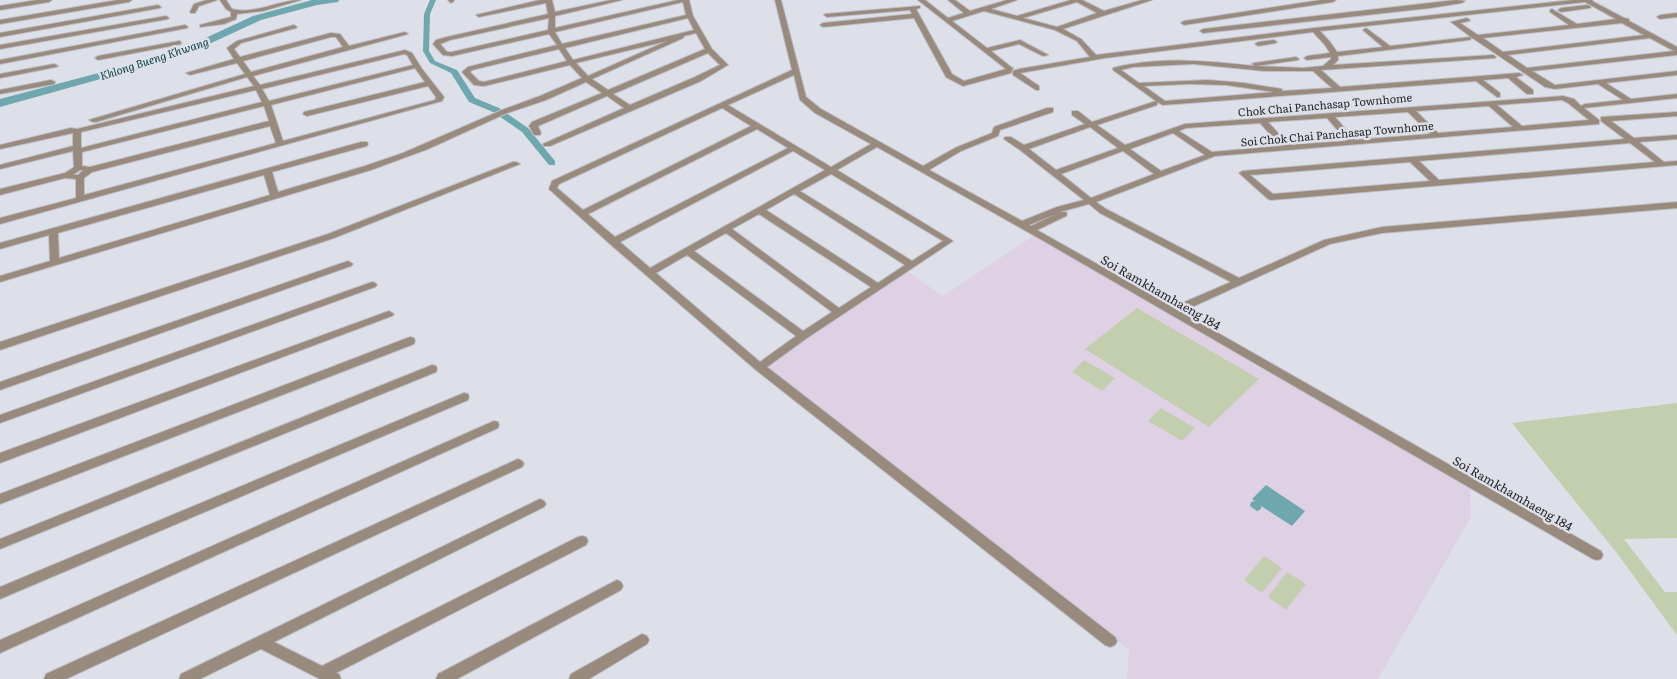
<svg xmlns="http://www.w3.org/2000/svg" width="1677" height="679" font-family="Literata,serif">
	<rect width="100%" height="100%" fill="#dee0e9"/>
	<path fill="#dfd1e4" d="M1036,234L1470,483L1471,517L1378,679H1127L1129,650L764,367L907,271L943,296Z"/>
	<path fill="#c3ceaf" d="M1137,308L1259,379L1209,427L1085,349Z
		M1084,360L1115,378L1102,391L1072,372Z
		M1677,403V538L1624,539L1665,592H1677V635L1616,552L1512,423Z
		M1161,408L1195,428L1182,441L1148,421Z
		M1264,556L1282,568L1262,593L1244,580Z
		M1287,572L1306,584L1286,610L1268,597Z"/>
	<path fill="#6fa7ae" d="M1266,485L1305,511L1292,526L1261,506V509L1257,511L1250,506L1251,502L1255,501L1252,499Z"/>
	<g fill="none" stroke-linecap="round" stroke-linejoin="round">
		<path fill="#6fa7ae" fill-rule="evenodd" d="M430,0H436L430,14L429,51L435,61L457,70L475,98L499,108L528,128L555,161V165H549L522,132L493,112L469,102L451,73L430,63L423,51L424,14Z"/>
		<path fill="#6fa7ae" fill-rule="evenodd" d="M312,0H339L338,2L317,5L261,20L207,45L133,70L0,107V99L125,66L199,41L253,16Z"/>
		<defs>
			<path id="minor" d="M37,0H52L49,2L0,10V6Z
				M118,0H132L129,2L0,24V20Z
				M207,0H217L199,6L195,13H191L190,12L194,4Z
				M220,0H226L232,9C254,15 279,0 301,0L263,11L237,14L236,19L224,24L200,27V25L231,17V12L226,9Z
				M448,0H454V1L451,3Z
				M540,0H552L555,12L611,0H622L555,16V28L678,0H689L693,16L712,49L728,65L701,81L550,146H544L543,144L624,108L607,96L538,126L541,133L540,135H534L529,126L532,122L602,93L586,82L546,100L507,113L428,149L371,170L0,282V276L50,261L49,235L0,249V243L361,142H367L368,144L367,146L272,172L278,192L365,166L403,153L502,110L540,96L582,78L570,65L484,86L474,85L462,72L468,67L557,45L549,34L452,56L443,55L433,44L436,40L447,37L548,14L546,3L479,17L476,15ZM683,2L686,15L562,44L555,32ZM549,18L548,30L452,52H447L440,44L450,40ZM688,18L694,30L573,60L565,48ZM696,33L705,49L608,90L592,79L683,38L684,36ZM667,41L588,76L576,63ZM559,49L567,61L484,82L479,81L470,72L472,70ZM708,53L720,65L695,77L630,105L613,94ZM264,175L270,195L59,258L58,233Z
				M775,0H781L806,97L821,109L923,166L955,148L992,133L994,127L1047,108H1053V112L1000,130L998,136L961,151L929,170L1022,221L1057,207L1084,200L1020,150L1004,139L1005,137H1011L1024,145L1085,124L1072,115V111H1078L1092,122L1156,101L1113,70V68C1160,56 1208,61 1255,66L1252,64L1254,63L1296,57L1299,59L1298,60L1256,66L1303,68L1323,66L1331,59V57L1307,60L1304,58L1307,56L1330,53L1325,45L1313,32L1105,58L1020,73L1039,86V90H1036L1013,75V71L1019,69L1090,57L1077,41L1055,30L984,11L952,21L987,48L1020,40L1048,55L1043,56L1019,44L991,51L1011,67L1013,68L1011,73L963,86L946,77L914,18L823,27L820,25L823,23L912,14L910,10L827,17L824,15L825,14L920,6V8L916,9L952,74L964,81L1006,69L918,0H925L948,18L964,13L948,0H955L970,11L1007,0H1017L991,9L1017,16L1071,0H1082L1104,11L1142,0H1152L1063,29L1081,39L1096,55L1314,28L1573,0H1593L1592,1L1624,18L1629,19V21L1677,47V55L1532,71L1555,85L1677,71V75L1606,83L1631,99L1677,94V98L1584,108L1599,120V124L1215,156L1096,202L1106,209L1239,278L1324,240L1382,227L1677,202V208L1382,233L1330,244L1181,312L1601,551L1603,555L1601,559L1597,560L1593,559L1042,240L877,147L837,170L953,241L807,338L767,367L1115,637L1117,641L1115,645L1110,647L1105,645L756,370L610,244L549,189L552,181L792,70ZM1077,2L1097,13L1057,27L1023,18ZM1585,2L1616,19L1577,24L1552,9L1550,10V12L1569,25L1478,35L1460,23L1469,21L1470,20L1467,18L1451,22L1471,37L1390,46L1366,28L1363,30L1364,31L1383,47L1337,52L1330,42L1320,31ZM1622,23L1644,35L1503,52L1483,38ZM1471,37L1545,87L1555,89L1598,84L1623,100L1585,104L1581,106L1574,99L1563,96L1185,124L1125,145L1097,125L1157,105V102L1163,105L1476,81L1497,97H1500V93L1483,80L1508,78L1527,94H1533V90L1516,77L1523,75L1519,73L1340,87L1321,70L1495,58L1496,57L1493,55L1333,65L1338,60V56L1469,40L1471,39ZM1650,38L1674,51L1527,68L1508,55ZM1193,64L1265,71H1313L1332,88L1282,91V89L1244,83L1208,80L1139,83L1121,70L1133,67ZM794,75L800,100L815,113L871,144L831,167L728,105ZM1190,84L1226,85L1274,92L1165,101L1144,86ZM1562,100L1568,103L1589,120L1522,126L1497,105ZM1489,106L1513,127L1438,133L1416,111ZM722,108L751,126L583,210L557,188L559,184ZM1408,112L1430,134L1355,140L1335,117ZM1327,118L1347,141L1289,145L1268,122ZM1260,123L1281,146L1212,152L1179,131L1186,128ZM1090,127L1118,148L1056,170L1029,149ZM757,129L788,148L615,237L588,214ZM1173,133L1205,155L1161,171L1130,149ZM793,151L825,170L650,268L620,242ZM1123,151L1154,174L1091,198L1061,174ZM831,174L943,241L912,261L800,191ZM794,194L905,265L878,283L766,210ZM1089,204L1100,213L1231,282L1173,307L1037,230L1066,216L1067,214L1066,212H1060L1031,226L1029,225L1063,211ZM759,214L871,287L839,308L732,229ZM726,233L832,312L803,331L694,251ZM687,255L796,336L760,362L656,273Z
				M1321,0H1336L1333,2L1184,25L1181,23L1184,21Z
				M1456,0L1465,1L1462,3L1430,8L1203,33L1200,31L1203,29Z
				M158,5L161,7L160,8L0,37V33Z
				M1588,5L1591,7L1590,8L1561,12L1558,10L1561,8Z
				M1677,13V17L1660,19L1657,17L1660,15Z
				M166,16L169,18L168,19L0,49V45Z
				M185,25L188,27L187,28L0,64V60Z
				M294,25L297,27L296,28L241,43L234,49L240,57L331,33L340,34L349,46L405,32L408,34L253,76L260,85L405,50L412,53L422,69L444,97L442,101L0,224V218L76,198V179L65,178L0,195V189L65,173L74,167L73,151L0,169V165L73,146V133L0,149V145L71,128L77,129L254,86L247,77L96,122H93L89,120L245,74L237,63L190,75L186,73L234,59L227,48L237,41ZM331,37H336L343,47L251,72L243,61ZM404,54L407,55L413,65L269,101L262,89ZM415,68L425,82L304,112L303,114L307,116L428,86L436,97L435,100L283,141L271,105ZM256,90L262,102L81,148V132ZM264,106L269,121L90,167L82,166V152ZM270,126L276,143L84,195V178L92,172ZM80,170H83L78,175H73Z
				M1274,40L1277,42L1276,43L1258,46L1255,44L1258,42Z
				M179,41L181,42V44L98,60L95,58L98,56Z
				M54,64L58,66L56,67L0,78V74Z
				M51,80L55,82L54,84L0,94V90Z
				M1677,112V116L1611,121L1634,138L1677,135V139L1639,142L1664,162L1677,161V165L1271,200L1268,199L1239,173L1243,171L1625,139L1601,121V117ZM1630,143L1655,162L1439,180L1419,161ZM1410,162L1430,181L1273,194L1250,175Z
				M513,162H516L520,164L334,238L0,350V342L328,234Z
				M348,261L353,264L351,266L0,390V382Z
				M372,282L375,283L377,285L375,287L0,423V415Z
				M389,311L394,314L392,316L0,463V453Z
				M410,337L414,338L415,341L414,344L0,504V494Z
				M432,365L436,366L437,369L436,372L0,549V539Z
				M464,393L468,394L469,397L468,400L0,599V587Z
				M494,421L498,422L499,425L498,428L0,653V640Z
				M518,459L522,461L524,464L522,467L66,679H44L46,674Z
				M540,499L544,501L546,504L544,507L274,642L322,666L578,537L582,536L586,537L588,541L586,545L336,673L339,674L341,679H320L261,649L200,679H179L181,674Z
				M617,580L621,582L623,586L621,590L457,679H436L438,674Z
				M642,634L647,636L649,640L647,644L589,679H569L571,674Z"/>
		</defs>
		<use href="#minor" stroke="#bdbec6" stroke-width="2"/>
		<use href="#minor" fill="#988a7c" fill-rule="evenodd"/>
	</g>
	<g text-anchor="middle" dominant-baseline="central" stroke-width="5" stroke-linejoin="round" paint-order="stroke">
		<g font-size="11" font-style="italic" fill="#0b4146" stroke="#dee0e9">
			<text transform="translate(154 58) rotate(-18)">Khlong Bueng Khwang</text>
		</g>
		<g font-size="11" fill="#252529" stroke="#dee0e9">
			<text transform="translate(1325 104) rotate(-5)">Chok Chai Panchasap Townhome</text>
			<text transform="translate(1337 133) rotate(-5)">Soi Chok Chai Panchasap Townhome</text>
		</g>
		<g font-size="12" fill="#252529" stroke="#dee0e9">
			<text transform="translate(1161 292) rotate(30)">Soi Ramkhamhaeng 184</text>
			<text transform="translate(1513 493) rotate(30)">Soi Ramkhamhaeng 184</text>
		</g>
	</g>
</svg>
